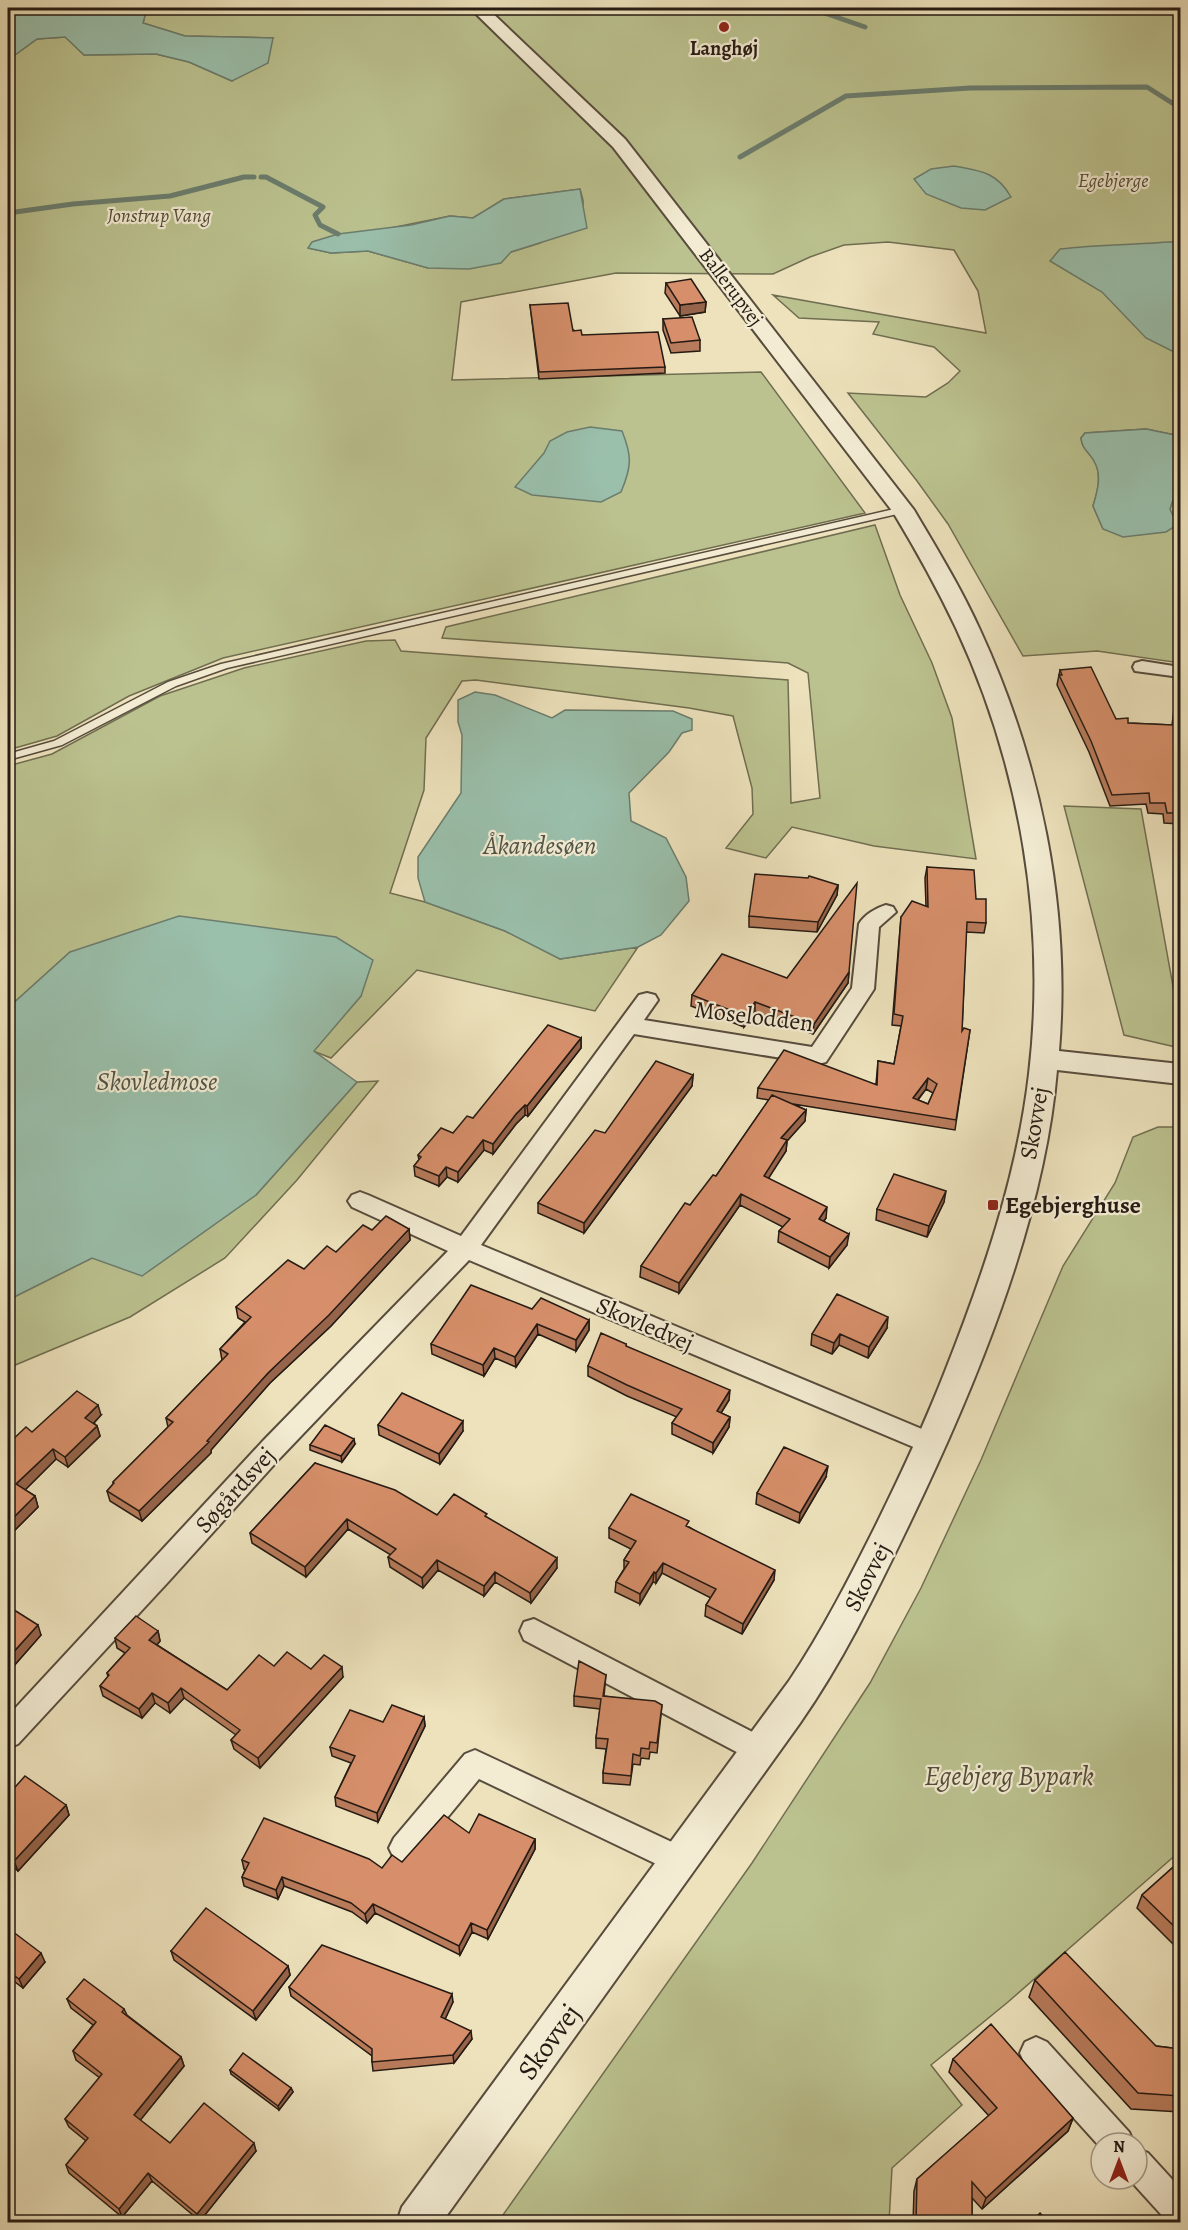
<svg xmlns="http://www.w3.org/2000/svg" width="1188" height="2230" font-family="Alegreya,serif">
	<rect width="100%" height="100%" fill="#ede2bc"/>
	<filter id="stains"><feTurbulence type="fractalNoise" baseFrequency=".00333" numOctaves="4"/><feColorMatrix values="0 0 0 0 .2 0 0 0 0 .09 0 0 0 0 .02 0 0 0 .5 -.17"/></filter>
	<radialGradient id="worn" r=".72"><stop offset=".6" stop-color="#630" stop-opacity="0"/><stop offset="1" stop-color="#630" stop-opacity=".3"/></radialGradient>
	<path fill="#bbc28f" stroke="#706e51" stroke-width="1.5" fill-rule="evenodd" d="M147,8H1180V436L1146,429L1085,433L1081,438C1082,451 1091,452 1095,463C1102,476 1097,493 1093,506L1103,529L1113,532L1170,509L1173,500L1180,492V663L1097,651L1023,656L948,524L917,481L848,393L926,397L948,383L960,371L934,347L873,334L879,322L799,318L773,295L986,333L978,291L954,250L888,242L844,245L810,257L773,274L616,273L461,302L452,380L761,372L865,513L223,658L129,696L57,736L8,750V60L37,39L66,37L84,55L156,54L189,62L232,81L273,38L185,36L143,23ZM580,189L583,200V213L540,243L511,252L428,268L368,251L331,253L308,248L376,231L450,216L473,218L504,199Z
		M875,525L900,595L932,663L952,718L976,859L874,846L792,827L766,858L726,848L753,814L752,788L733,716L689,708L476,680L462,681L426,738L424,790L390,893L425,902L505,931L560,959L638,947L595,1011L417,970L331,1058L313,1051L361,996L70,952L8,1008V766L52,754L160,696L244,668L366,641L395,640L401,651L788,680L791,803L820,798L808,673L788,663L442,638L446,627Z
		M1064,806L1141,809L1180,1025V1048L1124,1035Z
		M378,1081L297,1180L225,1258L130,1317L8,1368V1300L92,1258L256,1195L357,1082Z
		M1158,1127H1180V1800L1175,1805L1179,1852L1008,2002L931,2065L962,2105L892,2168L889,2222H498L752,1863L870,1683L921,1588L981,1460L1063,1266L1115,1183L1133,1137Z"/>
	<path fill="#9abfab" stroke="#6b7d6e" stroke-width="1.5" d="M47,8H147L143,23L185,36L273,38L268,63L232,81L189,62L156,54L84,55L65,37L37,39L8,60V16C22,13 35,15 47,8Z
		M954,166C981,171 997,172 1011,197L985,210L961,208L926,194L914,179L931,169Z
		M580,189L587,228L511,252L501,263L469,269L428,268L368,251L331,253L308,248L312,242L338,234L411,225L450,216L473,218L504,199Z
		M1180,241V355L1146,338L1102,292L1050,261L1060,249C1100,244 1140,245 1180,241Z
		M590,427L622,431C632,456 632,466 621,492L601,502L532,495L515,487L544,453L550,441L567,432Z
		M1146,429L1180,436V492L1173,500L1170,509L1177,525L1166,532L1123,537L1103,529L1093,506C1097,493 1102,476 1095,463C1090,452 1082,450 1081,438L1085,433Z
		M475,692L495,695L552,718L565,710L673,711L692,719V730L682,733L669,752L629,793L631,821L666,838L686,877L689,901L661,935L638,947L560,959L505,931L425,902L418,878V857L461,793L462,735L458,722V700Z
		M179,916L336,937L373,960L361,996L314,1051L357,1082L256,1195L142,1276L92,1258L8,1300V1008L70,952Z"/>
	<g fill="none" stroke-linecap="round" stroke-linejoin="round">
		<path stroke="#6b7d6e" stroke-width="5" d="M810,8L865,27
			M740,157L846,96L970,88L1147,87L1180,108
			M261,177H266L323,207L315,215L320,225L338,234
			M8,213L73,204L170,196L244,177H254"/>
		<defs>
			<path id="service" d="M903,507L908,510L906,512L227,668L176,686L62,745L8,760V754L54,741L168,682L221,664Z"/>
			<path id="minor" d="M1142,661L1180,667V677L1135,671L1133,667L1135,663Z
				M886,905L893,907L896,912L879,927L874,989L826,1062L818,1064L634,1034L481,1245L941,1437L945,1444L941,1451L932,1455L923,1451L469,1260L280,1458L169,1581L18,1744L8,1748V1716L262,1442L448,1251L352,1207L348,1201L352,1195L360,1192L368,1195L461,1236L639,995L647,993L655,995L658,1000L644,1020L812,1047L852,988L859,924C864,915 876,908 886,905Z
				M534,1619L770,1741L774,1750L770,1759L760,1763L750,1759L524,1640L520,1631L524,1622Z
				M475,1750L691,1851L696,1861L691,1871L681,1875L671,1871L479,1779L414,1858L404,1862L394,1858L389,1848L394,1838L465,1754Z
				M1036,2037L1047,2042L1129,2132L1134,2143H1101V2148L1025,2064L1020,2053L1025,2042Z
				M1137,2148L1148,2153L1180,2188V2222H1168L1129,2179H1137Z"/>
			<path id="tertiary" d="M470,8H487L625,139L914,510C937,549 961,588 980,630C1040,760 1071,907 1059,1051L1180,1064V1084L1057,1070C1044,1225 972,1395 905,1533C873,1599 842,1663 800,1723L442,2222H397L402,2207L789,1681C823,1630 850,1577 877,1523C901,1474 924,1425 944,1374C982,1278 1017,1177 1029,1074C1047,923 1020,765 956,628C937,588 916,550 893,512L613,147Z"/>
		</defs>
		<use href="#service" stroke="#574c3d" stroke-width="3"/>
		<use href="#minor" stroke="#574c3d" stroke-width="4"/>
		<use href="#tertiary" stroke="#574c3d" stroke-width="4"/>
		<use href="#service" fill="#f3ecd3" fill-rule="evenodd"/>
		<use href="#minor" fill="#f3ecd3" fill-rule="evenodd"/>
		<use href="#tertiary" fill="#f3ecd3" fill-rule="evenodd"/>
	</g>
	<path fill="#b87b5b" stroke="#251a13" stroke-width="1.5" fill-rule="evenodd" d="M666,283L706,302L705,312L680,316L665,293Z
		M530,305L582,335L665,367V373L539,379Z
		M663,319L700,340V351L671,353L663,330Z
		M1060,670L1116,719L1128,723L1172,725L1176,693L1178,682H1180V824L1164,823L1163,814L1148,813L1146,804L1110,806L1089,752L1057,685Z
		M927,867L976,899L986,923L984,933L966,932L962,1031L970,1030L955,1130L793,1104L806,1110L805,1121L787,1141L786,1151L768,1178L826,1218L824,1221L847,1245L829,1268L778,1242L779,1231L783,1227L740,1205L679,1293L640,1277L641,1266L690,1205L716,1176L769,1100L757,1098L758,1088L876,1084L878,1061L894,1064L901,1026L892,1025L901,917L926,906L925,878ZM926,1089L933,1093L928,1104L918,1100Z
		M838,885L837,895L817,932L749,927V916Z
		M849,972L848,983L813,1034L755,1012L744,1027L691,1006L692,995L787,978Z
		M581,1038V1048L528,1116L525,1115L516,1124L493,1154L484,1150L458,1182L447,1177L439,1186L415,1176L414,1166L419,1160L418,1155L453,1133Z
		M693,1075L692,1086L584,1233L538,1213V1203L605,1133Z
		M944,1202L927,1237L876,1220L877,1209Z
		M409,1229L410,1240L331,1326L270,1383L211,1450V1453L142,1521L110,1501L107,1491L113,1484V1482L168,1427L166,1418L222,1360L220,1349L245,1322L238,1318L236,1307L336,1252L372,1230Z
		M532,1309L589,1320V1330L576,1351L538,1334L516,1367L495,1358L484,1376L432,1354L431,1344Z
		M887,1328L868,1358L839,1345L832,1354L811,1345L812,1334Z
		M626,1344V1347L729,1400L721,1413L730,1417L729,1427L713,1453L672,1434V1423L677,1417L627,1396L588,1376V1366Z
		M101,1415L94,1423L97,1426L100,1436L68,1467L56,1459L25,1490L35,1496L38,1507L8,1537V1444L32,1432Z
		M378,1425L463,1431L440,1464L379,1435Z
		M355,1444L342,1462L310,1450V1445Z
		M315,1463L437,1515L487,1518L557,1568L531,1603L495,1582L484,1596L438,1570L423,1588L390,1567L388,1557L391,1555L348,1529L306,1577L252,1543L250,1533Z
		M826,1477L799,1523L756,1504L757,1493Z
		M689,1527L774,1580L742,1634L705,1616L706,1605L711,1598L662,1573L656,1583L653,1582L640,1604L615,1592L616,1582L624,1569V1560L631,1549L609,1538V1528Z
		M8,1612L41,1635L12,1668L8,1665Z
		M158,1631L160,1641L157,1645L227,1690L274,1666L311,1669L343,1677L260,1768L234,1749L231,1740L236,1735L184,1698L170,1713L155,1703L142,1718L103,1696L100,1686L108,1677L107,1673L125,1653L117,1648L115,1638Z
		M606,1675L604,1696L662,1705L657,1753L650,1752L649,1759L641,1758L640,1765L633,1764L630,1785L603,1783V1773L606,1749L596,1748V1738L600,1709L574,1706V1696Z
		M424,1717L425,1726L378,1822L336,1806L335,1797L351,1763L332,1756L330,1747L383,1722Z
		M8,1795L66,1805L69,1815L18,1871L8,1863Z
		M469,1833L535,1839V1849L488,1939L472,1932L460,1955L375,1913L367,1923L352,1912L284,1886L278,1899L244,1886L242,1877L245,1870L244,1869L242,1860L382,1868L402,1862Z
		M1180,1861V1951L1137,1908L1142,1895Z
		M8,1928L45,1962L23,1988L11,1979L8,1984Z
		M171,1951L288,1966L290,1975L256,2020L174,1960Z
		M1035,1980L1156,2046L1180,2049V2112L1131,2109L1029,1997Z
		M289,1987L453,2002L445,2019L472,2039L454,2063L373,2071L372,2062V2056L291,1996Z
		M67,1999L124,2009L127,2015L181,2057L184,2066L140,2120L170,2143L256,2151L200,2221L152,2181L122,2217L69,2173L66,2165L86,2141L69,2127L65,2119L100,2078L76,2060L73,2051L93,2025L71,2008Z
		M953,2059L1073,2118L1068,2131L982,2209L972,2198V2223H913L914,2191L917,2179L989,2116L949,2072Z
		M230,2070L291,2088L293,2092L279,2110L231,2074Z"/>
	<path fill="#96644a" stroke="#251a13" stroke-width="1.5" d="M706,302L705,312L680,316V305Z
		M838,885L837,895L817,932L818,922Z
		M849,972L848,983L813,1034L814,1024Z
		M755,1002V1012L744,1027L745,1016Z
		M581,1038V1048L528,1116L527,1106Z
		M693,1075L692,1086L584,1233V1223Z
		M928,1078L926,1089L911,1108L913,1098Z
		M525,1105V1115L516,1124L493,1154V1144L516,1114Z
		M806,1110L805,1121L787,1141L786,1151L763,1187L764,1176L781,1138Z
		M483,1140L484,1150L458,1182V1172Z
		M446,1167L447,1177L439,1186V1176Z
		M946,1191L944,1202L927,1237L929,1226Z
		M741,1194L740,1205L679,1293V1283Z
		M827,1207L826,1218L817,1230L819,1219Z
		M409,1229L410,1240L331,1326L270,1383L211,1450V1453L142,1521L139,1511L268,1373Z
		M849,1234L847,1245L829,1268L830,1257Z
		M888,1317L887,1328L868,1358L869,1347Z
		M589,1320V1330L576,1351V1340Z
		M537,1324L538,1334L516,1367L515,1357Z
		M840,1334L839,1345L832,1354L834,1343Z
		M494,1348L495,1358L484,1376L483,1365Z
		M730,1390L729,1400L716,1421L717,1411Z
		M98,1405L101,1415L88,1429L85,1418Z
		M730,1417L729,1427L713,1453V1443Z
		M463,1421V1431L440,1464L439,1454Z
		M97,1426L100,1436L68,1467L65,1457Z
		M354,1439L355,1444L342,1462L341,1456Z
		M53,1449L56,1459L20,1495L16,1484Z
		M828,1466L826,1477L799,1523L800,1513Z
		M35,1496L38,1507L8,1537V1523Z
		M347,1519L348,1529L306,1577L305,1567Z
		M557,1558V1568L531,1603L530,1593Z
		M437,1560L438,1570L423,1588L422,1578Z
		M663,1563L662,1573L656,1583V1573Z
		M775,1570L774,1580L742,1634L743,1624Z
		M495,1572V1582L484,1596V1586Z
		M654,1572L653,1582L640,1604V1594Z
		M38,1625L41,1635L12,1668L8,1658Z
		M158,1631L160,1641L152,1650L149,1640Z
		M342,1667L343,1677L260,1768L258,1758Z
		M181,1688L184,1698L170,1713L168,1703Z
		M152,1693L155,1703L142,1718L139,1709Z
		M424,1717L425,1726L378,1822L377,1813Z
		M66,1805L69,1815L18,1871L14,1861Z
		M535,1839V1849L488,1939L487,1930Z
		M282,1877L284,1886L278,1899L276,1890Z
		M373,1904L375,1913L367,1923L365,1914Z
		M471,1923L472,1932L460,1955L459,1946Z
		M41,1953L45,1962L23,1988L19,1979Z
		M288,1966L290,1975L256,2020L253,2011Z
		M8,1971L11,1979L8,1984Z
		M452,1994L453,2002L442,2026L441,2017Z
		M471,2031L472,2039L454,2063L453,2055Z
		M181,2057L184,2066L138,2123L134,2115Z
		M291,2088L293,2092L279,2110L278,2106Z
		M1073,2118L1068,2131L982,2209L986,2198Z
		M254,2143L256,2151L200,2221L197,2214Z
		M148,2173L152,2181L122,2217L119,2209Z"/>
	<path fill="#d68f6a" stroke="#251a13" stroke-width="1.5" fill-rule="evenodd" d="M691,279L706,302L680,305L666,283Z
		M568,303L573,331L581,330L582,335L658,332L665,367L539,372L530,305Z
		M692,317L700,340L671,343L663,319Z
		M1091,667L1116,719L1128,718V723L1173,725L1178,682H1180V813H1167L1165,803H1150L1149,793L1112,795L1091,741L1059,675H1062L1060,670Z
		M927,867L974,870L976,899H986V923L967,922L962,1031L964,1028L970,1030L956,1120L758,1088L784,1050L877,1085L878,1061L894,1064L903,1016L894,1014L901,917L912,901L928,907ZM928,1078L937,1084L928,1104L913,1098Z
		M755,874L808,878L809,876L838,885L818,922L749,916Z
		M857,883L849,972L814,1024L755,1002L745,1016L692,995L722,954L787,978Z
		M548,1025L581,1038L527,1106L525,1105L516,1114L493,1144L483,1140L458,1172L446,1167L439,1176L414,1166L421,1157L418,1155L441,1128L453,1133L467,1116L473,1118Z
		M656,1061L693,1075L584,1223L538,1203L595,1130L605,1133Z
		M772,1095L806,1110L781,1138L787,1140L764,1176L827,1207L819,1219L849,1234L830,1257L779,1231L790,1219L741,1194L679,1283L641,1266L685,1203L690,1205L713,1175L716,1176Z
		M894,1174L946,1191L929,1226L877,1209Z
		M386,1216L409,1229L329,1315L268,1373L207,1441L209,1442L139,1511L107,1491L114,1483L113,1482L173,1422L166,1418L228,1354L220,1349L251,1317L236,1307L288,1260L304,1269L327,1246L336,1252L363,1225L372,1230Z
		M471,1285L532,1309L541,1298L589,1320L576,1340L537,1324L515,1357L494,1348L483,1365L431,1344Z
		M837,1294L888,1317L869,1347L840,1334L834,1343L812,1334Z
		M601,1333L626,1344V1346L730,1390L717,1411L730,1417L713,1443L672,1423L682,1409L627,1385L588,1366Z
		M77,1391L98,1405L85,1418L97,1426L65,1457L53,1449L16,1484L35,1496L8,1523V1444L26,1427L32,1432Z
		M402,1393L463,1421L439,1454L378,1425Z
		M325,1425L354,1439L341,1456L310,1445Z
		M784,1447L828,1466L800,1513L757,1493Z
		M315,1463L395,1490L437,1515L454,1494L487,1514L485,1516L557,1558L530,1593L495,1572L484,1586L437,1560L422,1578L388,1557L396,1549L347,1519L305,1567L250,1533Z
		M631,1494L689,1521L686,1526L775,1570L743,1624L706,1605L716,1589L663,1563L656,1573L654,1572L640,1594L616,1582L629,1562L624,1560L636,1541L609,1528Z
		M11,1608L38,1625L8,1658V1612Z
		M136,1616L158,1631L149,1640L227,1690L259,1655L274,1666L287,1652L311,1669L324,1655L342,1667L258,1758L231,1740L240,1730L181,1688L168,1703L152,1693L139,1709L100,1686L109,1675L107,1673L130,1648L115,1638Z
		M579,1661L606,1675L603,1696L655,1701L662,1705L657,1743L650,1742L649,1749L641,1748L640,1756L633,1754L631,1776L603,1773L608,1739L596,1738L601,1699L574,1696Z
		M392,1705L424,1717L377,1813L335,1797L355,1756L330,1747L350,1710L383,1722Z
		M25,1776L66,1805L14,1861L8,1856V1795Z
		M479,1814L535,1839L487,1930L471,1923L459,1946L373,1904L365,1914L351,1903L282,1877L276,1890L242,1877L249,1863L242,1860L264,1818L369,1859L382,1868L392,1855L402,1862L444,1815L469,1833Z
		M1180,1861V1932L1142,1895Z
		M206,1908L288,1966L253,2011L171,1951Z
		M8,1928L41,1953L19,1979L8,1971Z
		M322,1945L452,1994L441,2017L471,2031L453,2055L372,2062V2049L289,1987Z
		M1065,1952L1156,2046L1180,2049V2096L1138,2093L1035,1980Z
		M84,1979L124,2009L122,2012L181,2057L134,2115L170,2143L204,2103L254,2143L197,2214L148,2173L119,2209L66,2165L88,2138L65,2119L102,2074L73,2051L96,2022L67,1999Z
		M991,2024L1073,2118L986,2198L972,2182V2223H916L917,2179L997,2108L953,2059Z
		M243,2053L291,2088L278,2106L230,2070Z
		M1040,2213L1049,2223H1030Z"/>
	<g fill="#8f2418" stroke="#f3ecd3" stroke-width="2">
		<circle cx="724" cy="27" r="6"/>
		<rect x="987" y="1199" width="12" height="12" rx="3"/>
	</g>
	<g text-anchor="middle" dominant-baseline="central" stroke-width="4.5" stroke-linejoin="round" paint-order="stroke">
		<g font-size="20" font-weight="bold" fill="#251a13" stroke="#f3ecd3">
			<text x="724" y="48">Langhøj</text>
		</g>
		<g font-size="20" font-style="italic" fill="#524c38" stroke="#f3ecd3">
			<text x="1113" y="180">Egebjerge</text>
			<text x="159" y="215">Jonstrup Vang</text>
		</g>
		<g font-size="20" fill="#251a13" stroke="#f3ecd3">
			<text transform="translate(731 287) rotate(53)">Ballerupvej</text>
		</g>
		<g font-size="24" fill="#251a13" stroke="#f3ecd3">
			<text transform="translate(754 1016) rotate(7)">Moselodden</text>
			<text transform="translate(1034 1123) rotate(-80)">Skovvej</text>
			<text transform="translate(645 1324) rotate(23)">Skovledvej</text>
			<text transform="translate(235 1490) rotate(-48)">Søgårdsvej</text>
			<text transform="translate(867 1577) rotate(-63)">Skovvej</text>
		</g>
		<g font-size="24" font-weight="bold" fill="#251a13" stroke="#f3ecd3" text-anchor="start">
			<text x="1005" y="1205">Egebjerghuse</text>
		</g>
		<g font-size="26" font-style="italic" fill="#4e5448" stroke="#f3ecd3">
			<text x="540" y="845">Åkandesøen</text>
			<text x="157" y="1081">Skovledmose</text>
		</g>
		<g font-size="28" font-style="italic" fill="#524c38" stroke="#f3ecd3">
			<text x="1009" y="1776">Egebjerg Bypark</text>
		</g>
		<g font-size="28" fill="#251a13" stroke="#f3ecd3">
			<text transform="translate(549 2042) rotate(-54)">Skovvej</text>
		</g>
	</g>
	<rect width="1188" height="2230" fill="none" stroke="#ede2bc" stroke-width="30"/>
	<rect x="9" y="9" width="1170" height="2212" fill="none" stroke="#251a13" stroke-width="3"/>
	<rect x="15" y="15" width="1158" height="2200" fill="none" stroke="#251a13" stroke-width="1.5"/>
	<g transform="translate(1119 2161)"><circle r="28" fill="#f3ecd3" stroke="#a19886" stroke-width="1.5"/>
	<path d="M0-4.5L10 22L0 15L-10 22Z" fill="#8f2418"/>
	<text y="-9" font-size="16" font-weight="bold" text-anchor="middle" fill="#251a13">N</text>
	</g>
	<rect width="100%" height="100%" filter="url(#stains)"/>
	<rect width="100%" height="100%" fill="url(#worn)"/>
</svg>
